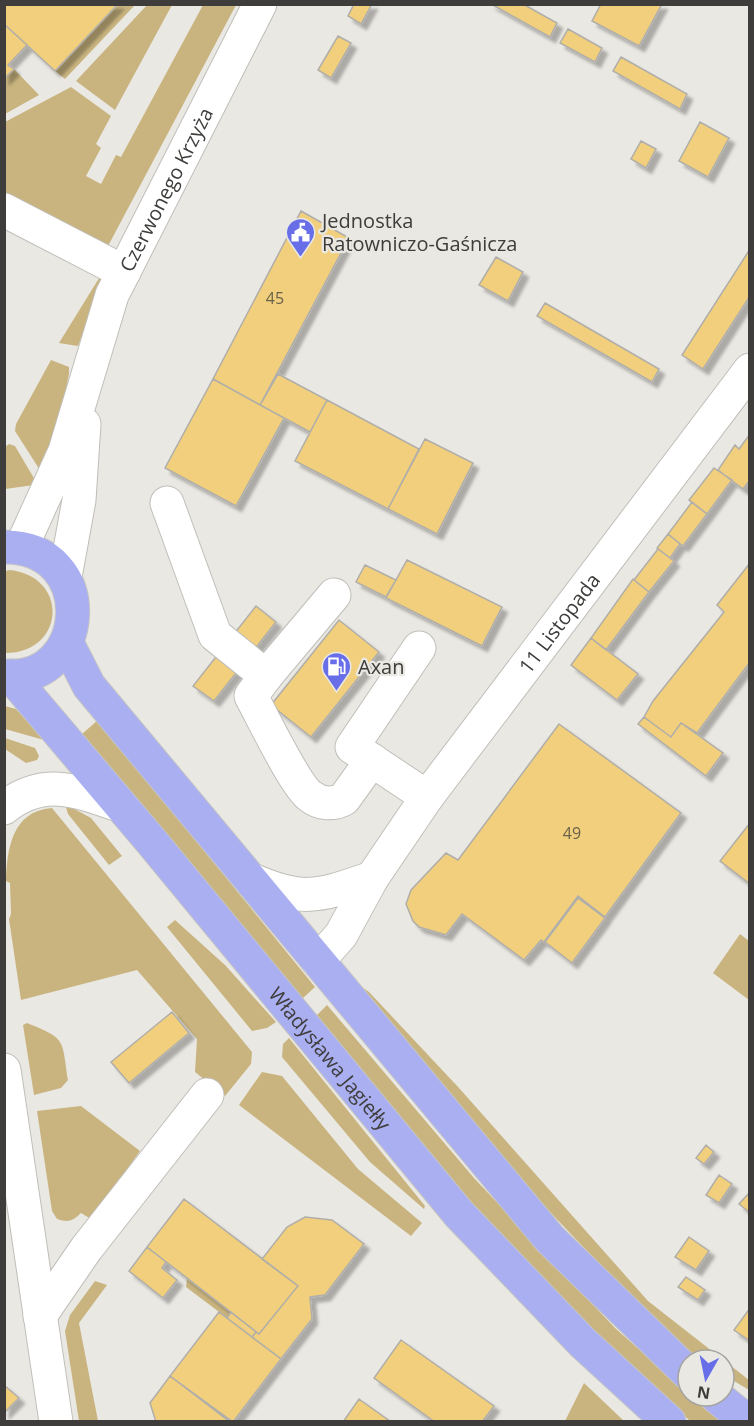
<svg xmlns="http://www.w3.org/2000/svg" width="754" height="1426" font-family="'Open Sans',sans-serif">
	<defs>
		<filter id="shadow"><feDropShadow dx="5.5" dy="5.5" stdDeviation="1.5" flood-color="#0004"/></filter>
	</defs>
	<rect width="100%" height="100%" fill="#eae8e3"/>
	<path fill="#c9b47f" d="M148,4L172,5L115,110L76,81Z
		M118,5H135L65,79L55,71Z
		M203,5H236L108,246L5,192V122L71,87L111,116L96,144L101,148L86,176L101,184L116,155L121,157Z
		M14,69L39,95L5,114L4,79Z
		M101,275L102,281L78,346L59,343Z
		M51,360L69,367V374L48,477L43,475L15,431L16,424Z
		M9,444L15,446L35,480L34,485L5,489V447Z
		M10,570C70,577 65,653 5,653V571Z
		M5,706L16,709L44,740L5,729Z
		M98,720L315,987L301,1000L82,734Z
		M5,738L35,748L39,756L37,760L26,763L5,749Z
		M65,804L91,818L122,856L109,865L68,814Z
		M52,808L252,1052L251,1064L225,1096L195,1072L197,1039L137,970L21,1000L9,919L11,914L10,883L6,881C7,849 12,811 52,808Z
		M175,920L225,965L276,1022L267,1028L252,1031L167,927Z
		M740,934L749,941V1000L713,973Z
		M359,985L369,992L459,1088L648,1301L749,1380V1390L724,1375V1360H700L686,1349L612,1277L528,1189Z
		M327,1005L474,1178L615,1328L688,1393V1396L721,1421H690L603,1342L460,1191L316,1016Z
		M27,1023C66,1039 62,1038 68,1080L61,1088L34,1095L23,1025Z
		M289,1038L425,1206L424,1209L370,1162L282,1057L283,1044Z
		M262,1072L282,1076L358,1169L422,1223L411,1236L239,1105Z
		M81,1106L140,1151L91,1219L81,1213C73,1221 68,1223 57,1219L52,1211L37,1111Z
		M187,1279L231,1312L227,1318L186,1287Z
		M95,1281L107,1285L79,1323L98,1421H79L65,1331L70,1315Z
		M584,1383L624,1421H565Z"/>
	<path fill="#f1cf7b" stroke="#b0aeaa" stroke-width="1.5" filter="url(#shadow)" d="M4,4H118L55,71L4,24Z
		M354,4H372L361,24L348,16Z
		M491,4H523L557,23L550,37Z
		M601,4H662L639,46L592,21Z
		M4,24L27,45L8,65L14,69L4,79Z
		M568,29L602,48L595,62L560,43Z
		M338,36L351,43L331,78L318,70Z
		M621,57L687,94L680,109L613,71Z
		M700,122L729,138L708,177L679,161Z
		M641,141L656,149L646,168L631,159Z
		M301,211L349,238L260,405L213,379Z
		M750,249V296L703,369L682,355Z
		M496,257L523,272L508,301L479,285Z
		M545,303L659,369L652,382L537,316Z
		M278,374L327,400L310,432L260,405Z
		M213,379L284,418L236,506L165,468Z
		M327,400L419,449L388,509L295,461Z
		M750,434V480L743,489L718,470L735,445L739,449Z
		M425,439L473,463L437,534L388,509Z
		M714,468L732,480L707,514L689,500Z
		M692,502L707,514L683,546L668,534Z
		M668,534L680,544L670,558L657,548Z
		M658,549L674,561L649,592L634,580Z
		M407,560L502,607L482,646L386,598Z
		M750,563V662L697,733L681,723L671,737L644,717L653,701L724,612L717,605Z
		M365,565L396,580L386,597L356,582Z
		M633,579L649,592L606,650L591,638Z
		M256,606L276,622L214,701L193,686Z
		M339,620L379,652L311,737L271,705Z
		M591,638L638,674L617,700L571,665Z
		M644,717L671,737L681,723L723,753L706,776L638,724Z
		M559,724L681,813L605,917L578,896L544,942L541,940L524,960L462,914L446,935L419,927L413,921L406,904L411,890L446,853L458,860Z
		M750,823V884L720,861Z
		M578,898L605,918L572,963L545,942Z
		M172,1012L189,1033L129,1083L111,1062Z
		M706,1145L714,1152L704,1164L696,1158Z
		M719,1175L732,1184L719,1203L706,1195Z
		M750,1192V1213L739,1204Z
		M184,1199L298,1286L259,1334L147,1247Z
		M305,1217L332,1220L364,1244L325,1295L310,1297L312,1319L281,1359L252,1337L256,1332L259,1334L298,1286L262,1259L287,1227Z
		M689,1237L709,1251L696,1270L675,1257Z
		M147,1247L166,1262L162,1268L177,1280L163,1298L129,1271Z
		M686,1277L705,1290L698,1300L678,1287Z
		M750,1308V1341L734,1330Z
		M219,1312L281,1359L233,1422L170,1376Z
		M231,1312L256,1332L252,1337L227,1318Z
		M401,1340L494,1406L482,1422H435L374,1378Z
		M170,1376L230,1422H156L150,1403Z
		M4,1385L19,1398L4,1413Z
		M359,1399L391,1422H343Z"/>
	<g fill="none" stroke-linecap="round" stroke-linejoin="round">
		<defs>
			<g id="minor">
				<path d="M4,210L124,272"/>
				<path d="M167,503L215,635L266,676L251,696C262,716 295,785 310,796C320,804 333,805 344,799L372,760"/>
				<path id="s1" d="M21,548L65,451L112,295L260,4"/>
				<path d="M65,577L79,500L84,424"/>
				<path d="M419,648L352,747L427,797"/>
				<path d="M266,676L334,595"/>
				<path d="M4,808C43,776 79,791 121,806"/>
				<path d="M250,879C304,903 319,896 372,878"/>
				<path id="s2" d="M318,961L341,935L372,878L427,797L750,370"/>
				<path d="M4,1070L56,1422"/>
				<path d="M40,1316L86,1249L207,1095"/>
			</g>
			<g id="major">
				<path d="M4,547C100,546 91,684 4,676"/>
				<path d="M67,643L89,686L550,1239L688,1373"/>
				<path id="s3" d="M11,676L151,841L459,1214L583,1343L669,1422"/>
				<path d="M716,1396L748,1422"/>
			</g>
		</defs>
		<use href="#minor" stroke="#c0beb9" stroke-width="35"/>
		<use href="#major" stroke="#c5c5c4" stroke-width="35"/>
		<use href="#minor" stroke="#fff" stroke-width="33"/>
		<use href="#major" stroke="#aaaff1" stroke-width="33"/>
	</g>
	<defs>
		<symbol id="civic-pin" viewBox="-11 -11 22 30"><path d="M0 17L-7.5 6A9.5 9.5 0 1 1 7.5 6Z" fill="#686ee7" stroke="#eae8e3"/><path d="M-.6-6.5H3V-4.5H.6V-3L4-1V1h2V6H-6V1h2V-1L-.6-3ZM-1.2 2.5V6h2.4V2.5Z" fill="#fff"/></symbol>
		<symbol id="fuel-pin" viewBox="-11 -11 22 30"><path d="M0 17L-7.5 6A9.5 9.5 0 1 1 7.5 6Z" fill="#686ee7" stroke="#eae8e3"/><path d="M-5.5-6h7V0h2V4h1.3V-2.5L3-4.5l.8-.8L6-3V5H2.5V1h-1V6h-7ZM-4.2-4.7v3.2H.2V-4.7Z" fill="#fff"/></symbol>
	</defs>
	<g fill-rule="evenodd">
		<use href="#civic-pin" x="284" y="216" width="33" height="45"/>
		<use href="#fuel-pin" x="320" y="650" width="33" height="45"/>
	</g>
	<g text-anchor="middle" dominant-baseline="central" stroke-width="4.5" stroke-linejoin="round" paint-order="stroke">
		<g font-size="16" fill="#6b624b">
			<text x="275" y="298">45</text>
			<text x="572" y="833">49</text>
		</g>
		<g font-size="20" fill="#3e3d3b" stroke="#eae8e3">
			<text stroke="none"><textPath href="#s1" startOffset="388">Czerwonego Krzyża</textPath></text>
			<text stroke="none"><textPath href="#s2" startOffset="416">11 Listopada</textPath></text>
			<text stroke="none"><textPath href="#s3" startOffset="498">Władysława Jagiełły</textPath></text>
		</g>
		<g font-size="20" fill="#3e3d3b" stroke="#eae8e3" text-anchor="start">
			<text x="322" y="220">Jednostka<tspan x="322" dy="23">Ratowniczo-Gaśnicza</tspan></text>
			<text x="358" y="666">Axan</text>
		</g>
	</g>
	<rect width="754" height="1426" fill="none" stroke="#3e3d3b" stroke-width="12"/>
	<g transform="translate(706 1378) rotate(189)"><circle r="28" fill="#eae8e3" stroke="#a5a4a0" stroke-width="1.5"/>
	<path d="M0-4.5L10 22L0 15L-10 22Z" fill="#686ee7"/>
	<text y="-9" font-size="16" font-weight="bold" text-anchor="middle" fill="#3e3d3b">N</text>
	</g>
</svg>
